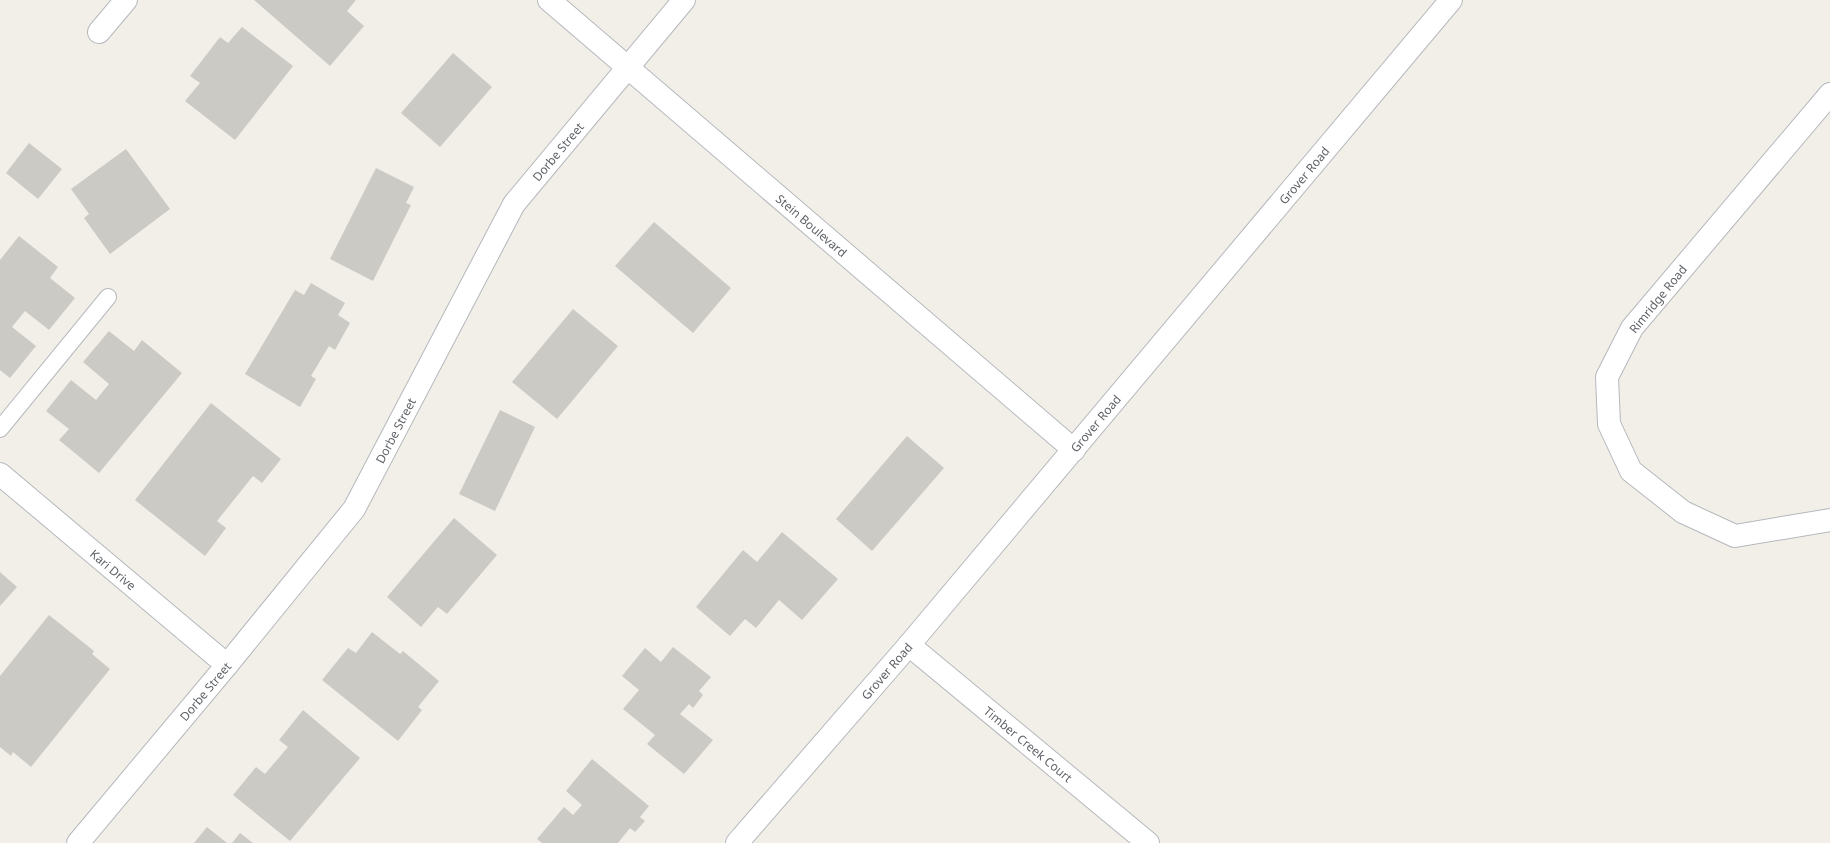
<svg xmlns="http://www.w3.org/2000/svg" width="1830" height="843" font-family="'Noto Sans',sans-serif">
	<rect width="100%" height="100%" fill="#f1efe8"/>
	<path fill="#cccac5" d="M254,0H356L347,11L364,26L330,66Z
		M242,27L293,66L235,140L185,101L200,83L190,76L220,37L228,43Z
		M453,53L492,87L440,147L401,113Z
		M29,143L62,169L38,199L6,173Z
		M126,149L170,209L110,254L84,218L89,214L71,189Z
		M376,168L414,187L406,203L411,205L373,281L330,259Z
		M654,222L731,288L693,333L615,266Z
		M19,236L58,267L50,278L75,298L49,330L25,311L12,327L36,346L10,378L0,370V260Z
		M311,283L345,303L338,315L350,323L335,350L329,346L311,376L316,379L300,407L245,374L295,290L304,295Z
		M573,309L618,346L557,419L512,382Z
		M109,331L134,351L142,340L182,373L99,473L59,440L69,429L46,411L71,380L96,400L109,384L83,362Z
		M211,403L281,459L262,483L253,476L217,521L226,528L205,556L135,500Z
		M500,410L535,427L495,511L459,494Z
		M907,436L944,468L872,551L836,519Z
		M454,518L497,555L447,614L438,607L421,627L387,597Z
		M782,532L838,579L802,620L779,600L756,628L745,619L730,636L696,607L743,550L757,562Z
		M0,572L17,587L0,606Z
		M49,615L94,651L92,654L110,669L31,767L13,752L11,756L0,747V676Z
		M372,632L400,654L403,651L439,681L418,707L422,710L398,741L322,680L348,648L356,653Z
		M673,647L711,677L699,691L703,695L693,708L689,704L680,714L713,740L684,774L647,744L655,735L623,709L639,690L622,676L645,648L661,662Z
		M303,710L360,758L290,841L233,795L256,767L265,774L288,747L279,740Z
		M592,759L649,806L640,817L645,821L635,832L630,828L618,843H542L537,839L564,807L573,815L582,805L566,791Z
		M207,827L227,843H194Z
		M240,833L253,843H232Z"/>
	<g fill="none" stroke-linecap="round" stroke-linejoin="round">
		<defs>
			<path id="lane" d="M0,429L108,297"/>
			<g id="street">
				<path id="s1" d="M549,0L1074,450"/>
				<path d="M99,32L126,0"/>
				<path d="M1830,94L1632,328L1607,377L1609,424L1631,471L1683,512L1735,536L1830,520"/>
				<path id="s2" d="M0,474L227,665"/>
				<path id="s3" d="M909,645L1148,843"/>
				<path id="s4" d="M78,843L227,665L354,509L514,204L684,0"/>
				<path id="s5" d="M737,843L909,645L1451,0"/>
			</g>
		</defs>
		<use href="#lane" stroke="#b5b8bc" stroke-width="18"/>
		<use href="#street" stroke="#b5b8bc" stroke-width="24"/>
		<use href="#lane" stroke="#fff" stroke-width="16"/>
		<use href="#street" stroke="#fff" stroke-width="22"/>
	</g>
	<g text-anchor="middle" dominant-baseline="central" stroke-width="3" stroke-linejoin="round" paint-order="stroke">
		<g font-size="12" fill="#5f6368" stroke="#fff">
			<text stroke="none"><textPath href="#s4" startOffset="846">Dorbe Street</textPath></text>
			<text stroke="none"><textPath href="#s5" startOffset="876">Grover Road</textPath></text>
			<text stroke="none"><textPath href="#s1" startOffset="346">Stein Boulevard</textPath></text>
			<text transform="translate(1658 299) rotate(-51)">Rimridge Road</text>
			<text stroke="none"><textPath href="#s5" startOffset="552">Grover Road</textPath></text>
			<text stroke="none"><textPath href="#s4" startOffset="522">Dorbe Street</textPath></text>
			<text stroke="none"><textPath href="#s2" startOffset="148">Kari Drive</textPath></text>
			<text stroke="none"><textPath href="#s5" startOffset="228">Grover Road</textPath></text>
			<text stroke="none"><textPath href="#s4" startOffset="198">Dorbe Street</textPath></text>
			<text stroke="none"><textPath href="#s3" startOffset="155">Timber Creek Court</textPath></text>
		</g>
	</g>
</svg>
